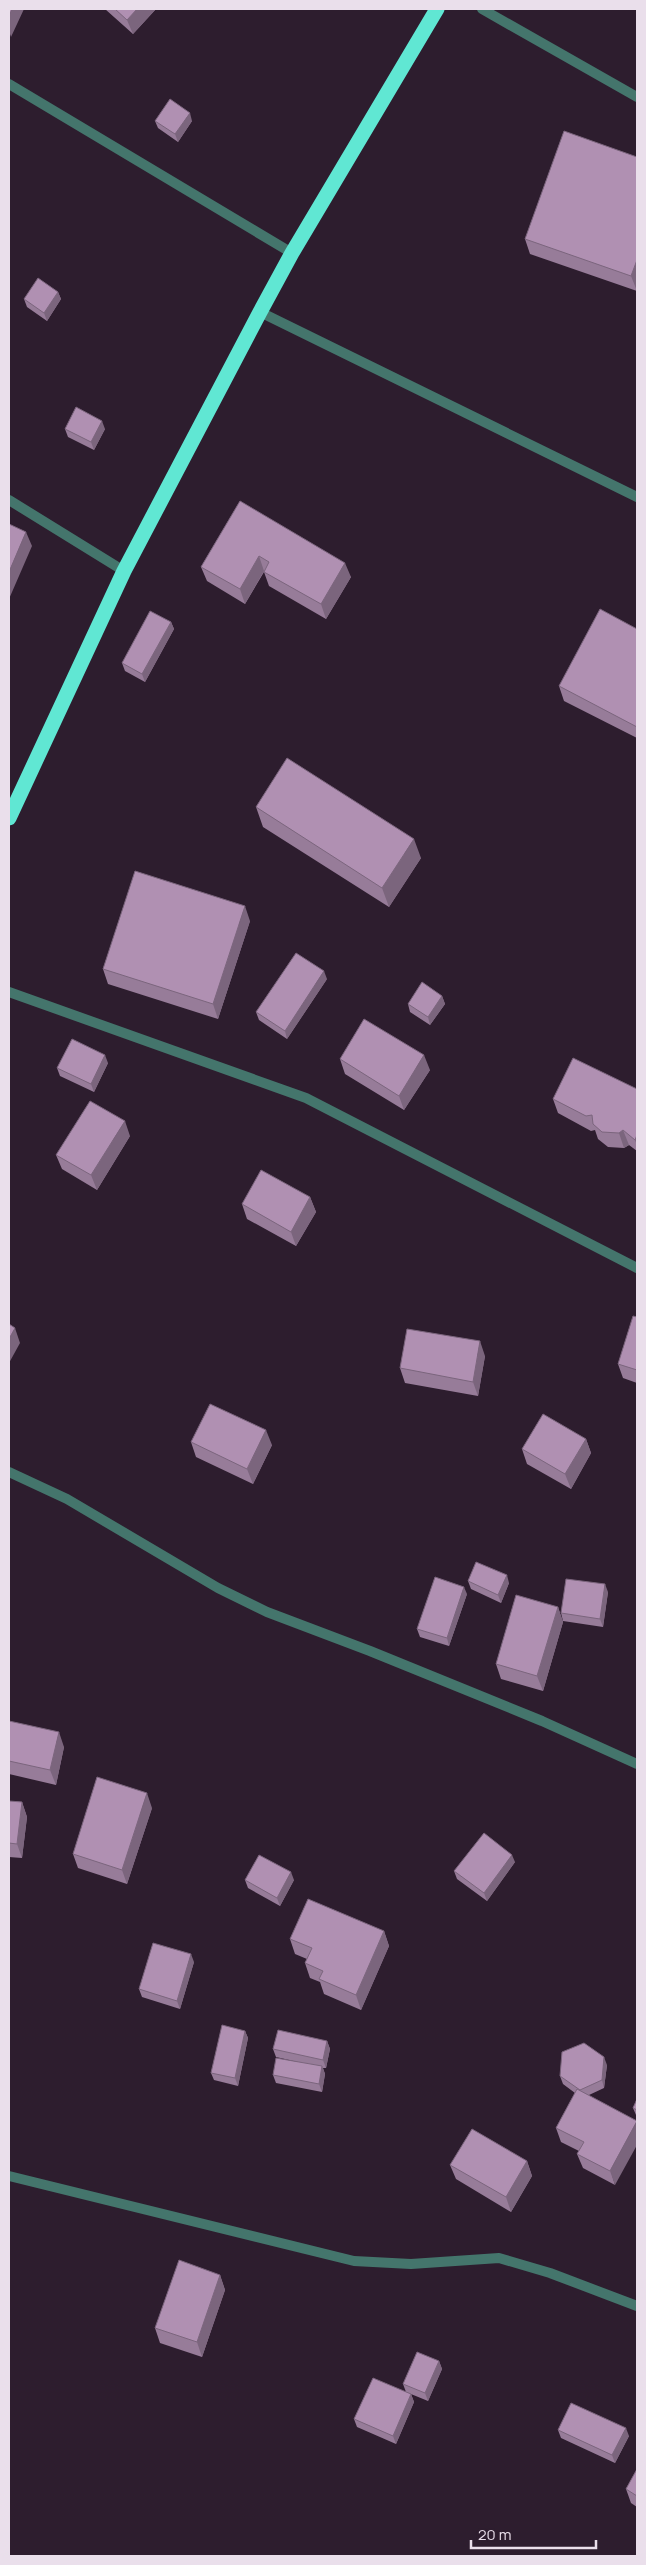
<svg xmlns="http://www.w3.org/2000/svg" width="646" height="2565" font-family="Manrope,sans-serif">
	<rect width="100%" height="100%" fill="#2d1d2e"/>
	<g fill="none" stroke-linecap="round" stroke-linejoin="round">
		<path stroke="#44756c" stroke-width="10" d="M9,84L292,253"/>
		<path stroke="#44756c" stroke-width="10" d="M482,9L637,97
			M260,312L637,497
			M9,500L124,571
			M9,992L306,1098L637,1268
			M9,1472L67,1499L218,1588L267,1612L370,1651L542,1721L637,1764
			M9,2176L354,2261L411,2264L499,2258L550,2273L637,2306"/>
		<path stroke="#60e7d3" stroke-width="15" d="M9,818L124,571L260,312L292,253L437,9"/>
	</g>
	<path fill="#977c99" d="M105,9H156L133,34Z
		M155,121H192L178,142L158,128Z
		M637,157V291L530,254L525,239Z
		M58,292L61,299L47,321L27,307L24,299Z
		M65,429H105L94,450L68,437Z
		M240,501L351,577L326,619L269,586L264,572L245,604L207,581L201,567Z
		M171,622L174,629L145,682L125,671L122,663Z
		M637,629V738L564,701L559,686Z
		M256,807L421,858L389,907L263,827Z
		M250,921L218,1019L108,984L103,969Z
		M327,979L287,1039L259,1020L256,1012Z
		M442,996L445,1004L430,1025L410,1012L408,1004Z
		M340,1059L430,1070L404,1110L345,1074Z
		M108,1063L94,1092L60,1076L57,1068Z
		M637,1089V1151L629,1145L624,1148L608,1147L598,1139L595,1130L591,1131L558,1113L553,1099Z
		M130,1136L97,1190L62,1169L56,1155Z
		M310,1197L316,1212L296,1246L247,1219L242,1204Z
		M637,1317V1383L623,1378L618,1364Z
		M485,1356L478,1396L405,1383L400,1368Z
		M586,1439L591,1453L571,1489L527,1464L522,1449Z
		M191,1442L272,1445L253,1484L196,1457Z
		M468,1581L509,1583L501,1603L471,1589Z
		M608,1592L603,1627L563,1621L561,1613Z
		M467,1594L449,1646L420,1637L417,1629Z
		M558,1607L563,1622L543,1691L501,1679L496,1664Z
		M9,1721L64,1747L56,1785L9,1774Z
		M9,1801L22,1802L27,1817L22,1858L9,1857Z
		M152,1808L127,1884L78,1868L73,1854Z
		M515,1862L487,1901L457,1879L454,1871Z
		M245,1880H294L280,1906L248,1888Z
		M384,1931L389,1946L361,2010L324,1994L320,1982L310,1978L305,1963L307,1959L295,1954L290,1939Z
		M194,1962L180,2009L142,1997L139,1989Z
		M245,2031L248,2038L238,2086L214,2080L211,2073Z
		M327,2041L330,2049L326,2068H323L325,2074L322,2092L276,2083L273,2075L298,2062L276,2057L273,2049Z
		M607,2065L604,2088L589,2095L615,2185L583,2168L577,2154L579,2151L561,2142L556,2128L575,2093L563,2084L560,2076Z
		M637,2099V2116L636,2115L633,2108Z
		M527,2161L532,2176L511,2212L456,2179L450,2165Z
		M220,2275L225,2290L202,2357L160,2343L155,2328Z
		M439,2361L442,2369L428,2401L406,2392L403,2384Z
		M411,2394L414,2402L396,2444L357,2427L354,2419Z
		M558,2430L629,2436L615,2463L561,2438Z
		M637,2469V2507L631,2503L626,2489Z"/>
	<path fill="#7b657d" d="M12,9H24L11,37L9,31V16Z
		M137,9H156L133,34L127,20Z
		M190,113L192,121L178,142L175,134Z
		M637,260V291L631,276Z
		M58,292L61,299L47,321L44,313Z
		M102,421L105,429L94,450L91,442Z
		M26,532L32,546L9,599V572Z
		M259,556L264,571L245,604L240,589Z
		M345,563L351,577L326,619L321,604Z
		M171,622L174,629L145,682L142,674Z
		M414,839L421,858L389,907L382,888Z
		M245,906L250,921L218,1019L213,1004Z
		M324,971L327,979L287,1039L285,1031Z
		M442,996L445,1004L430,1025L428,1017Z
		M105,1055L108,1063L94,1092L91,1084Z
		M424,1055L430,1070L404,1110L399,1096Z
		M125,1121L130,1136L97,1190L91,1175Z
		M623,1130L629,1145L624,1148L619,1133Z
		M637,1135V1145L635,1140Z
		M310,1197L316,1212L296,1246L291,1232Z
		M15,1328L20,1343L9,1363V1339Z
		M480,1341L485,1356L478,1396L473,1382Z
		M266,1430L272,1445L253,1484L247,1469Z
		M586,1439L591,1453L571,1489L565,1474Z
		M507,1575L509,1583L501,1603L498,1595Z
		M605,1584L608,1592L603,1627L600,1619Z
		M464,1587L467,1594L449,1646L447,1638Z
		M558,1607L563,1622L543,1691L537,1676Z
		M59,1732L64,1747L56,1785L50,1770Z
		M147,1793L152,1808L127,1884L122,1870Z
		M22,1802L27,1817L22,1858L17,1844Z
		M512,1855L515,1862L487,1901L484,1893Z
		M291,1872L294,1880L280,1906L277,1898Z
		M384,1931L389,1946L361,2010L356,1995Z
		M191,1954L194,1962L180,2009L177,2001Z
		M245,2031L248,2038L238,2086L235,2078Z
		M327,2041L330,2049L326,2068L323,2060Z
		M604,2057L607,2065L604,2088L602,2080Z
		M322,2066L325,2074L322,2092L319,2084Z
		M637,2121V2145L615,2185L610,2171Z
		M527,2161L532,2176L511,2212L506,2197Z
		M220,2275L225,2290L202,2357L197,2342Z
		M439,2361L442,2369L428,2401L425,2393Z
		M411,2394L414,2402L396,2444L393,2436Z
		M626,2428L629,2436L615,2463L612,2455Z"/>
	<path fill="#b090b2" stroke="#7b657d" d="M9,9H12L9,16Z
		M115,9H137L127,20Z
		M170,99L190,113L175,134L155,121Z
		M564,131L637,157V260L631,276L525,239Z
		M38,278L58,292L44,313L24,299Z
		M76,407L102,421L91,442L65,429Z
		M240,501L345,563L321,604L264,572L269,562L259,556L240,589L201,567Z
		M9,524L26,532L9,572Z
		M600,609L637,629V727L559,686Z
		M150,611L171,622L142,674L122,663Z
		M287,758L414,839L382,888L256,807Z
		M135,871L245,906L213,1004L103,969Z
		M296,953L324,971L285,1031L256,1012Z
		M422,982L442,996L428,1017L408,1004Z
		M364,1019L424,1055L399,1096L340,1059Z
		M72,1039L105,1055L91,1084L57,1068Z
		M573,1058L637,1089V1135L635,1140L623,1130L619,1133L602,1132L593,1124L592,1115L586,1116L553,1099Z
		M90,1101L125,1121L91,1175L56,1155Z
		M261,1170L310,1197L291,1232L242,1204Z
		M633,1316L637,1317V1370L618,1364Z
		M9,1324L15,1328L9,1339Z
		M407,1329L480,1341L473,1382L400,1368Z
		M210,1404L266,1430L247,1469L191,1442Z
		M543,1414L586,1439L565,1474L522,1449Z
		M476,1562L507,1575L498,1595L468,1581Z
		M435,1577L464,1587L447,1638L417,1629Z
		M566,1579L605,1584L600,1619L561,1613Z
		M516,1595L558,1607L537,1676L496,1664Z
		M9,1721L59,1732L50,1770L9,1761Z
		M97,1777L147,1793L122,1870L73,1854Z
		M9,1801L22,1802L17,1844L9,1843Z
		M484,1833L512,1855L484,1893L454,1871Z
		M259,1855L291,1872L277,1898L245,1880Z
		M308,1899L384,1931L356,1995L319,1979L323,1971L305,1963L312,1948L290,1939Z
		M153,1943L191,1954L177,2001L139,1989Z
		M222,2025L245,2031L235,2078L211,2073Z
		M278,2030L327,2041L323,2060L273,2049Z
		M584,2043L604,2057L602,2080L580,2090L560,2076L562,2052Z
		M276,2058L322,2066L319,2084L273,2075Z
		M577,2089L637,2121L610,2171L577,2154L584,2142L556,2128Z
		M637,2099V2110L633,2108Z
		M472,2129L527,2161L506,2197L450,2165Z
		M179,2260L220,2275L197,2342L155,2328Z
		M417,2352L439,2361L425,2393L403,2384Z
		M373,2378L411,2394L393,2436L354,2419Z
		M571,2403L626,2428L612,2455L558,2430Z
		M637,2469V2496L626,2489Z"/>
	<rect width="646" height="2565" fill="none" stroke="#eadfeb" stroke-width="20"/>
	<path d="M471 2540v8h125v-8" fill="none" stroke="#eadfeb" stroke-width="2.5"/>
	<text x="478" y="2540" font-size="15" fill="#eadfeb" stroke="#2d1d2e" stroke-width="4" paint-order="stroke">20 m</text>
</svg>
